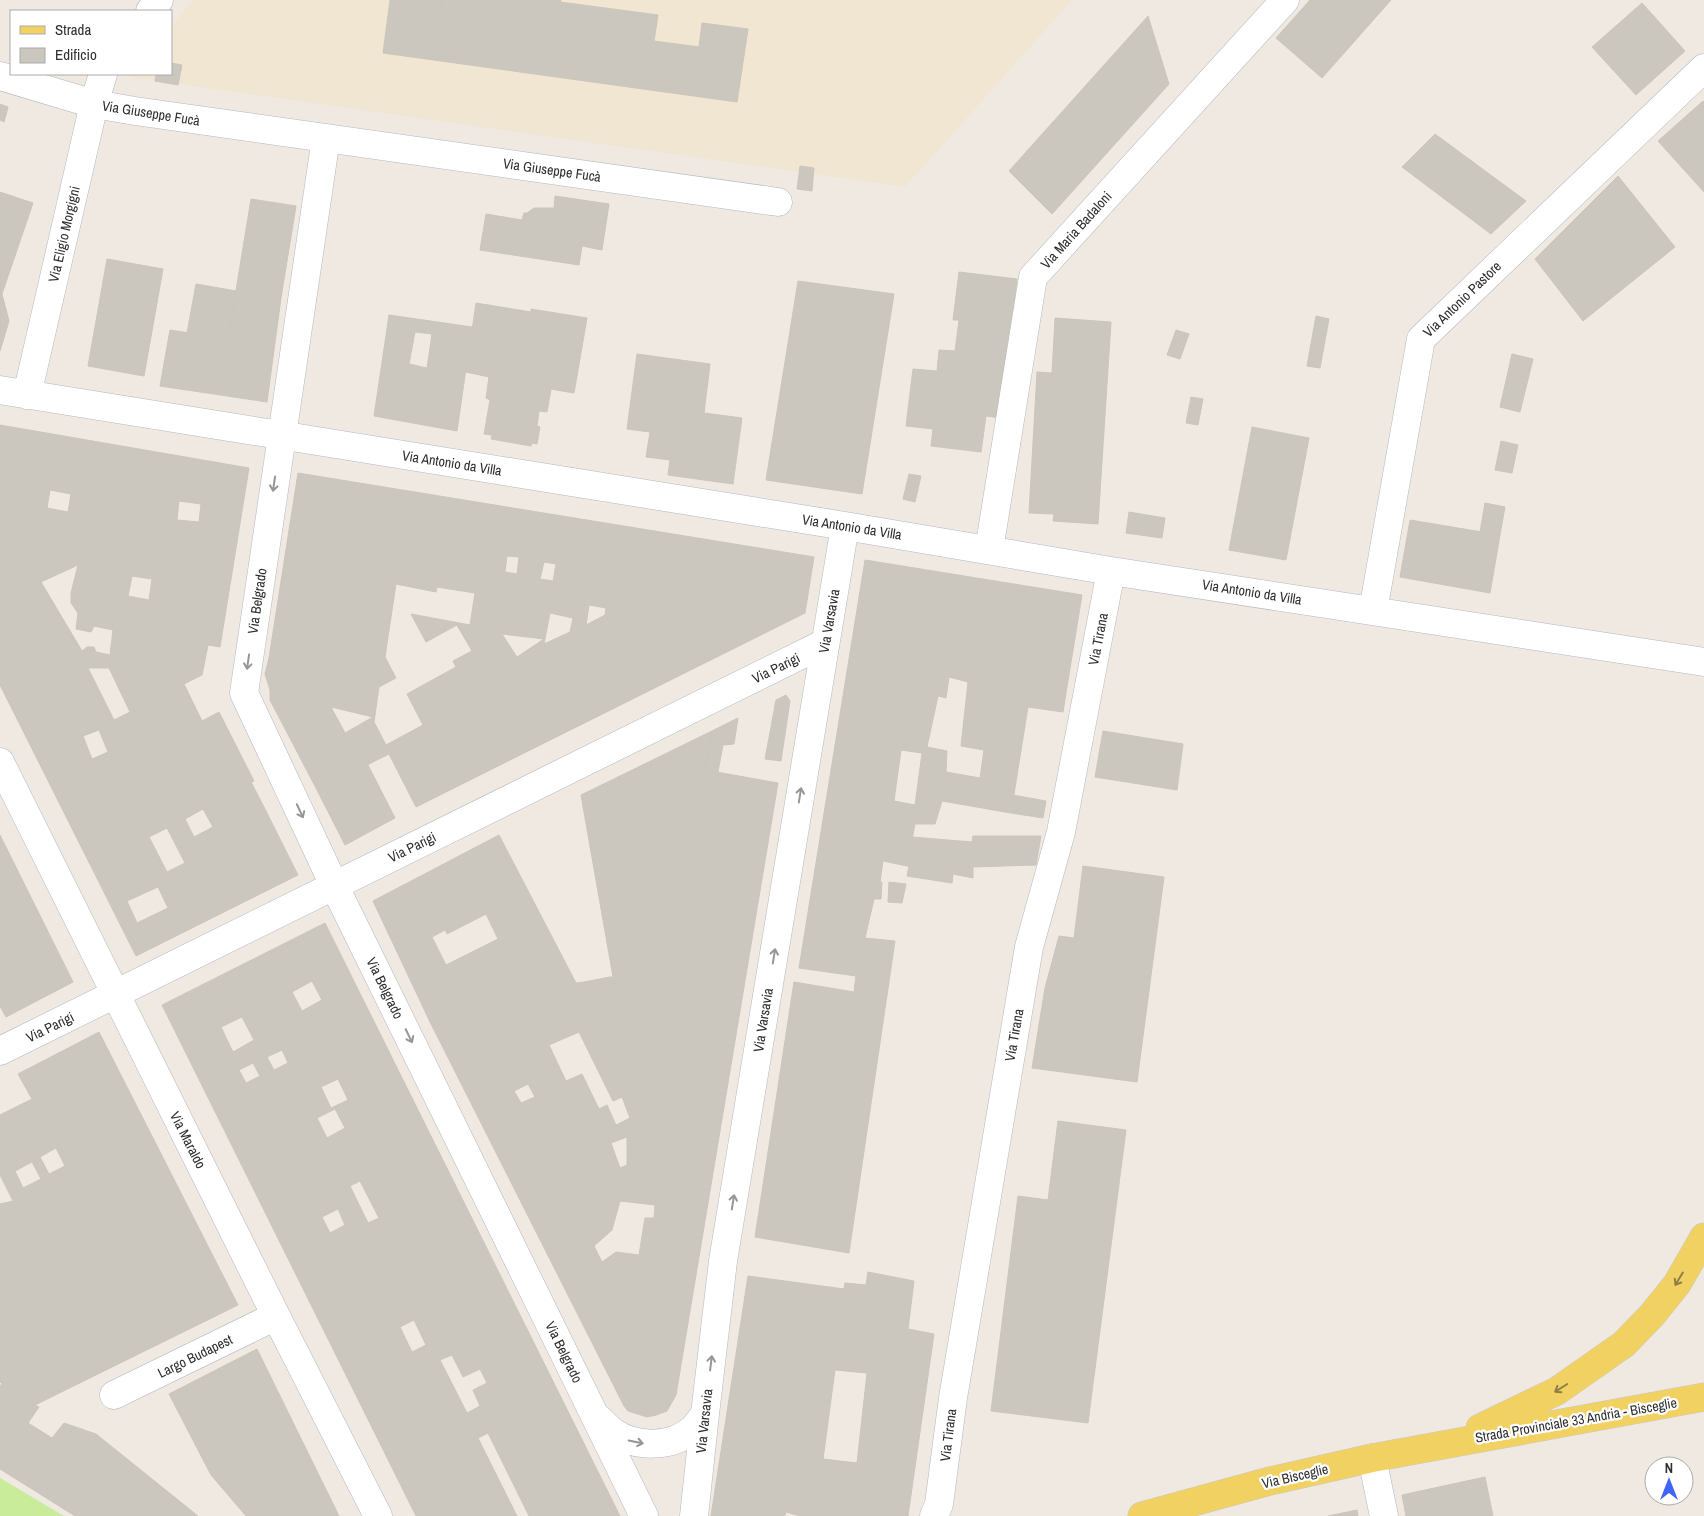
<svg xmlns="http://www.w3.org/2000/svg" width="1704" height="1516" font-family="'Archivo Narrow',sans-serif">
	<rect width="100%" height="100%" fill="#efe9e1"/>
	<path fill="#f0e6d1" d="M193,0H1072L905,187L130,77L133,74H171V27Z"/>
	<path fill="#c9ec9a" d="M0,1478L64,1516H0Z"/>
	<path fill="#cbc7bf" stroke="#cbc5ba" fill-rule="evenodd" d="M390,0H442L441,8L487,14L489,0H561L560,2L658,15L654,41L699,47L702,23L748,29L737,102L383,53Z
		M442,0H489L487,14L441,8Z
		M1310,0H1391L1322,78L1276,38Z
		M1642,3L1685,51L1636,95L1592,47Z
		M1148,16L1169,84L1052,214L1009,171Z
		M171,63L182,65L178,85L155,81L156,74H171Z
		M1703,101L1704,102V192L1658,141Z
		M0,104L8,107L4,122L0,120Z
		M1435,134L1526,201L1491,234L1402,167Z
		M800,166L814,168L812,191L797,189Z
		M1618,176L1675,247L1583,321L1535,259Z
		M0,192L33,203L2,294L9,321L0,351Z
		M555,196L609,204L602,250L582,246L579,265L480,250L486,214L522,220L524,213H527L534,208H554Z
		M251,199L296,206L281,298L267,402L160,386L170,330L228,339Z
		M107,259L163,269L144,376L88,366Z
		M959,272L1017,279L1000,418L986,416L981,452L931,446L933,429L906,426L913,369L937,371L939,350L955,351L959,320H953Z
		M798,281L894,294L862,494L766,480Z
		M196,284L236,291L228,339L187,333Z
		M476,303L531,312V309L587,318L574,393L551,389L547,412L539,411L537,426L540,427L537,444L532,443L531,446L491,439L492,435L484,434L490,400L486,398L489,377L466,372Z
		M389,315L472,327L457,431L374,416ZM415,332L432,334L427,368L409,364Z
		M1316,316L1329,319L1320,368L1307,366Z
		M1055,318L1111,322L1098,524L1053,521L1054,514L1029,513L1037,372L1052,373Z
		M1176,330L1189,334L1180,359L1167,355Z
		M637,354L710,364L704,413L742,418L733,484L668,475L670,460L646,457L650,432L627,429Z
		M1512,354L1533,359L1520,412L1500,407Z
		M1191,397L1203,399L1198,425L1186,423Z
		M0,425L249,468L220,647L208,645L202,675L184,684L202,721L219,712L254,781L221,797L233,822L264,807L298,875L136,956L0,685ZM50,490L71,494L68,512L47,508ZM179,501L201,504L199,522L177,520ZM78,565L71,593V603L78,613L76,629L91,632L94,626L113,630L110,655L96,652L94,647H87L82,651L41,582ZM132,576L152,579L149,600L128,596ZM88,668H109L130,712L114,720ZM99,730L108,752L92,759L83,736ZM203,809L213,827L194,837L185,819ZM167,828L185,863L167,872L149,837ZM158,887L168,908L137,923L127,901Z
		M1252,427L1309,438L1286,560L1229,550Z
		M1501,441L1518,445L1512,473L1495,470Z
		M298,473L814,557L805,613L416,807L389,754L317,790L270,700L277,701L286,660L269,658ZM507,556L519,557L517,574L505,572ZM544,562L556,564L553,581L540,579ZM396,584L436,592L437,587L475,593L470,625L411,614L426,642L457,625L472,651L453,661L456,667L407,694L423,725L386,745L374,722L379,687L396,678L385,657ZM589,605L606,608L605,615L586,625ZM550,613L573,618L570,632L544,644ZM502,634L544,639L517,657ZM331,707L373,717L345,733Z
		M909,474L921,476L915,502L903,499Z
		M1485,503L1505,507L1500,535L1480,532Z
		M1129,512L1165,518L1162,538L1126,533Z
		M1410,520L1500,535L1490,593L1400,577Z
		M865,560L1082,595L1066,693L1031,688L1011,813L942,801L935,824H915L907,866L883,861L880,882H882L881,899H874L865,938L895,941L849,1253L755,1237L794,982L854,992L856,976L799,968ZM949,677L968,682L961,746L984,750L980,778L946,772L947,751L927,747L938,696L946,698ZM901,750L922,753L915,805L894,801Z
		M269,658L286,660L277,701L270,700V690L265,674Z
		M1031,688L1066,693L1063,712L1028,707Z
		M786,695L790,701L781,761L765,759L776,700Z
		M738,718L734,744L723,745L718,772L705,770L712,731Z
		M712,731L705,770L778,783L676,1395L667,1411L656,1415L647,1417L628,1411L624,1406L429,1020L442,1014L435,1000L423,1007L373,901L499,835L576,983L584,982L586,994L610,990V977H613L581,795ZM486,914L498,939L446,965L432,937L445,930L447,934ZM579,1032L613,1101L622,1097L630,1118L616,1125L607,1105L599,1109L582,1074L566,1081L549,1045ZM528,1084L535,1097L521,1103L514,1091ZM627,1137V1165L620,1168L611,1143ZM620,1201L655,1205L654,1218H645L639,1255L616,1252L602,1262L594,1246L612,1230Z
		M1103,731L1183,744L1177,790L1095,777Z
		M368,765L395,818L345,845L317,790Z
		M251,782L264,807L233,822L221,797Z
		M1013,795L1046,801L1043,818L1011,813Z
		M0,835L73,982L6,1017L0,1006Z
		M973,836H1041L1036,865L973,867V878L953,874L952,883L907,876L909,866H907L912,837L972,842Z
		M1083,866L1164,877L1137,1082L1032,1068L1045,988L1059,936L1074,938Z
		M889,882L906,884L902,903L888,902Z
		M325,923L620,1516H529L488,1433L478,1438L517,1516H416L162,1005ZM312,981L322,1000L302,1011L292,992ZM242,1017L254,1040L233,1052L221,1027ZM282,1050L288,1063L274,1070L267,1057ZM253,1063L260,1076L246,1083L239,1070ZM338,1079L348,1100L331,1108L321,1087ZM335,1109L345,1128L327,1138L317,1118ZM360,1181L379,1218L368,1223L350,1186ZM338,1209L345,1225L330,1233L322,1217ZM414,1320L426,1345L412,1352L400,1327ZM452,1355L463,1377L480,1369L487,1383L473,1390L480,1406L467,1413L440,1360Z
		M610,977V990L586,994L584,982Z
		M435,1000L442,1014L429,1020L423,1007Z
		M99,1032L238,1305L35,1405L39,1407L28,1423L52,1438L64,1423L96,1434L198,1516H75L0,1469V1387L2,1383L0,1382V1204L13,1201L0,1175V1115L32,1099L18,1074ZM56,1148L65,1166L49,1174L40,1157ZM32,1162L41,1179L23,1188L15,1171Z
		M1058,1121L1126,1130L1088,1423L991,1411L1018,1196L1048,1200Z
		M868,1272L914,1281L908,1329L934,1334L908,1516H800L786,1512L785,1516H711L748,1276L844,1289L845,1283L866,1285ZM835,1370L867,1373L857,1463L823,1459Z
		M257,1349L339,1516H246L211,1475L169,1394Z
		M1485,1477L1493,1516H1406L1402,1495Z
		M1357,1510L1358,1516H1328Z"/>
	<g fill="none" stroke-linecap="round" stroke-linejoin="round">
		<defs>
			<path id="minor" d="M150,11L159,0
				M0,76L94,104L135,111L778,202
				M326,138L244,693L334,885L644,1516
				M0,390L845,526L1111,571L1704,662
				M27,395L94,104L103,74
				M989,550L1033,277L1285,0
				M1373,611L1421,339L1704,68
				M0,762L276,1316L378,1516
				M0,1051L825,643
				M114,1395L276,1316
				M599,1419C603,1423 608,1428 613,1432C636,1448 672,1448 693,1429C697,1425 701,1419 705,1414
				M1372,1458L1384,1516
				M694,1516L705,1414L723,1261L845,526
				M934,1516L939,1504L953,1398L1029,947L1061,832L1111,571"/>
			<path id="major" d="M1480,1428L1557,1391L1624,1344L1652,1315L1677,1284L1704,1237
				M1142,1516L1270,1481L1372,1458L1704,1397"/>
		</defs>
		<use href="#minor" stroke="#b4b7c1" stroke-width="29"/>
		<use href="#major" stroke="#c9c9c9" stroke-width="29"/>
		<use href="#minor" stroke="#fff" stroke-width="28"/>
		<use href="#major" stroke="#f2d163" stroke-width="28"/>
	</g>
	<defs><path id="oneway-shaft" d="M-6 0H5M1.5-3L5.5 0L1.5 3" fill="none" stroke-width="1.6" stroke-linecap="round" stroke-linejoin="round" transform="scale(1.25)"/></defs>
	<g stroke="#969696">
		<use href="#oneway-shaft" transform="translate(274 484) rotate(98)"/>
		<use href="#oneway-shaft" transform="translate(248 662) rotate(98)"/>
		<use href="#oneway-shaft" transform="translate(800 795) rotate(-81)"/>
		<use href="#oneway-shaft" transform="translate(300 811) rotate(65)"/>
		<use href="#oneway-shaft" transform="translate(774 956) rotate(-81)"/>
		<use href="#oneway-shaft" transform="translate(409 1036) rotate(64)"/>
		<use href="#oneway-shaft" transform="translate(733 1202) rotate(-81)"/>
		<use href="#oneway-shaft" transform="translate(711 1363) rotate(-83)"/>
		<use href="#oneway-shaft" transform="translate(636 1442) rotate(12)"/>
	</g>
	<g stroke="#908048">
		<use href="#oneway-shaft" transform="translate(1679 1279) rotate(121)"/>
		<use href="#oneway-shaft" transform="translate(1561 1388) rotate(148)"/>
	</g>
	<g text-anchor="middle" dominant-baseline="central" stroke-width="4.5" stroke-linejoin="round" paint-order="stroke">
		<g font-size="14" fill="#2e2e2e" stroke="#fff">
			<text transform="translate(151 113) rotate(9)">Via Giuseppe Fucà</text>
			<text transform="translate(552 170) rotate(8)">Via Giuseppe Fucà</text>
			<text transform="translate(1076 230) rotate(-48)">Via Maria Badaloni</text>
			<text transform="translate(64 234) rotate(-77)">Via Eligio Morgigni</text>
			<text transform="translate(1462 299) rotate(-44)">Via Antonio Pastore</text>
			<text transform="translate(452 463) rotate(9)">Via Antonio da Villa</text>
			<text transform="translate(852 527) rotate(9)">Via Antonio da Villa</text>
			<text transform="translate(1252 592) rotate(9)">Via Antonio da Villa</text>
			<text transform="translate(257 601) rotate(-82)">Via Belgrado</text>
			<text transform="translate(829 621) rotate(-80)">Via Varsavia</text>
			<text transform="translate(1098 639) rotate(-79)">Via Tirana</text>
			<text transform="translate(776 668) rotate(-26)">Via Parigi</text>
			<text transform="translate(412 847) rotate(-26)">Via Parigi</text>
			<text transform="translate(385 988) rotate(64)">Via Belgrado</text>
			<text transform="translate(763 1020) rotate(-81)">Via Varsavia</text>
			<text transform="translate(50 1027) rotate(-26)">Via Parigi</text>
			<text transform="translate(1014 1035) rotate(-80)">Via Tirana</text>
			<text transform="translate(188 1140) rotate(63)">Via Maraldo</text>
			<text transform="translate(564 1352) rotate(64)">Via Belgrado</text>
			<text transform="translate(195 1356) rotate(-26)">Largo Budapest</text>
			<text transform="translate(1576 1420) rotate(-10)">Strada Provinciale 33 Andria - Bisceglie</text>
			<text transform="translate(704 1421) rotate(-84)">Via Varsavia</text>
			<text transform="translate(948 1435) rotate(-83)">Via Tirana</text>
			<text transform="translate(1295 1476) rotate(-13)">Via Bisceglie</text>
		</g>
	</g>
	<rect x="10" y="10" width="162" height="65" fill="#ffffff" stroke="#ababab"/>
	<rect x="20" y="26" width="25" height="8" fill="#f2d163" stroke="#ababab"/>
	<text x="55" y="35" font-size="15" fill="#2e2e2e">Strada</text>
	<rect x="20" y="48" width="25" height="15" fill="#cbc7bf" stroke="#ababab"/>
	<text x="55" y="60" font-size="15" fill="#2e2e2e">Edificio</text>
	<g transform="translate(1669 1481)"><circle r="24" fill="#ffffff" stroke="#ababab"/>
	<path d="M0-4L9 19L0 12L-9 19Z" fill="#4264fb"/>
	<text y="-8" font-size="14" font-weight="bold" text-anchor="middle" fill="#2e2e2e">N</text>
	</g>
</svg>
